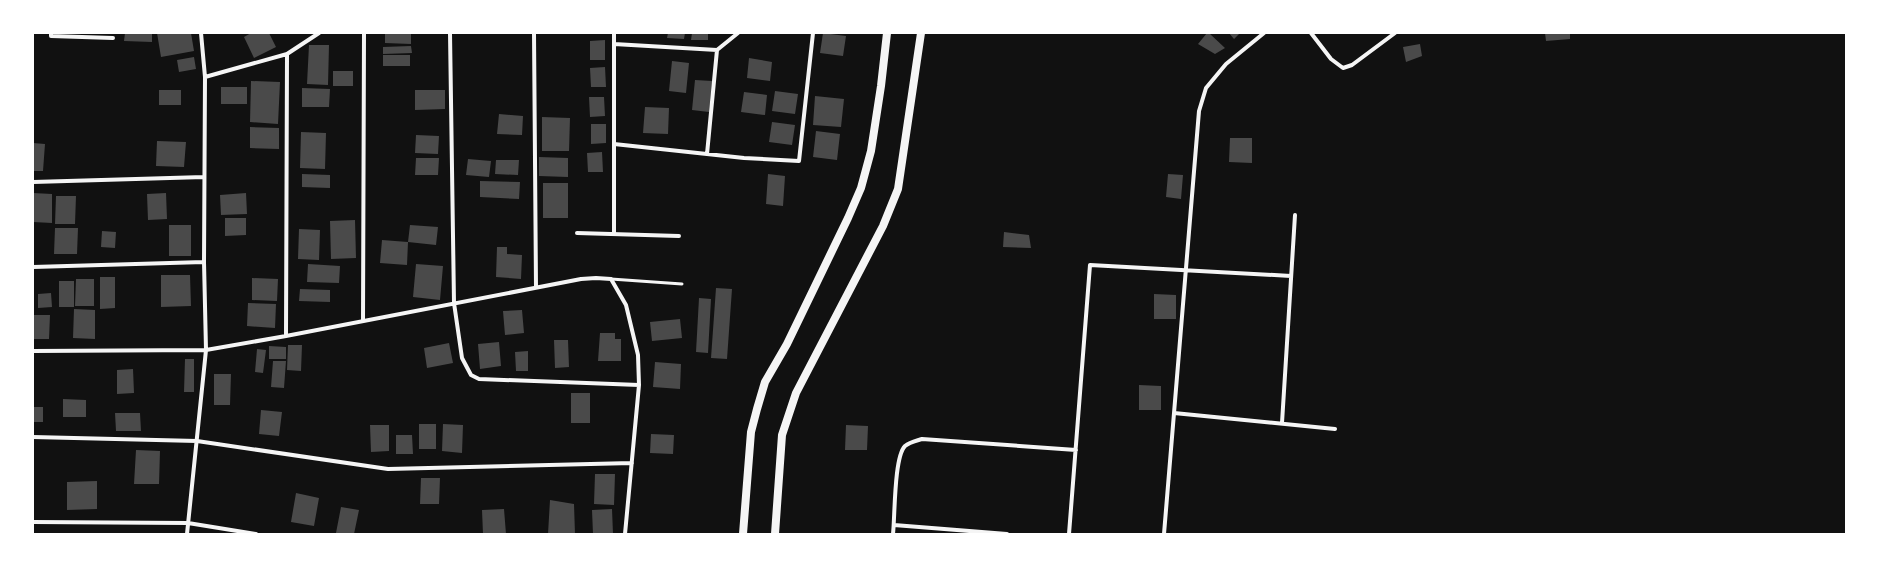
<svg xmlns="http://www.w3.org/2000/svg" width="1879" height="567" font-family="Karla,sans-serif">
	<rect width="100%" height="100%" fill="#111"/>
	<path fill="#4a4a4a" d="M125,33H152V42L124,41Z
		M157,33H191L194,51L161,57Z
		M251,33H269L276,47L254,58L244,37Z
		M385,33H411V44L385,43Z
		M668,33H685L684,39L667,38Z
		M692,33H708V40H691Z
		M823,33L846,36L843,56L820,53Z
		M1207,33H1209L1225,48L1215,54L1198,44Z
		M1229,33H1240L1234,39Z
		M1545,33H1570V39L1546,41Z
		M605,40V60H590V41Z
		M1420,44L1422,56L1406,62L1403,47Z
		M309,45H329L328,85L307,84Z
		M411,46L412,53L383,54V47Z
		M383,55H410V66H383Z
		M194,57L196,69L179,72L177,60Z
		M749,58L772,62L770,81L747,78Z
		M672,61L689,63L686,93L669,91Z
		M605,67L606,87H591L590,68Z
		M333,71H353V86H333Z
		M695,80L712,81L709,112L692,110Z
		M251,81L280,82L278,124L250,122Z
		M221,87H247V104H221Z
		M302,88L330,89L329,107H302Z
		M159,90H181V105H159Z
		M415,90H445V109L415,110Z
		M775,91L798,94L795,114L772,111Z
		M744,92L767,95L765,115L741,112Z
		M815,96L844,99L841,127L813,125Z
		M589,97H604L605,116L590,117Z
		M645,107L669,108L668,134L643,133Z
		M499,114L523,116L522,135L497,134Z
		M542,117L570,118L569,151H542Z
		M772,122L795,125L792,145L769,142Z
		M591,124H606V143L591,144Z
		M250,127L279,128V149L250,148Z
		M816,131L840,134L837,160L813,157Z
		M301,132L326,133L325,169L300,168Z
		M416,135L439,136L438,154L415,153Z
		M1230,138H1252V163L1229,162Z
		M157,141L186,142L184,167L156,166Z
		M33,143L45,144L43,171H33Z
		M602,152L603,172H588L587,153Z
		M539,157L568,158V177L539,176Z
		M416,158H439L438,175H415Z
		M468,159L491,161L489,177L466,175Z
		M496,160H519L518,175L495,174Z
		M302,174L330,175V188L302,187Z
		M768,174L785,176L783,206L766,204Z
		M1168,174L1183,175L1181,199L1166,197Z
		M480,181L520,182L519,199L480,197Z
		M543,183H568V218H543Z
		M33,193L52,194V223L33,222Z
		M166,193L167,219L148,220L147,194Z
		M246,193L247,214L221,215L220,195Z
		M56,196H76L75,224H55Z
		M225,218H246V235L225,236Z
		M355,220L356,258L331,259L330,221Z
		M169,225H191V256H169Z
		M410,225L438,227L436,245L408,242Z
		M55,228H78L77,254H54Z
		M299,229L320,230L319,260L298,259Z
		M102,231L116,232L115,248L101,247Z
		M1004,232L1029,235L1031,248L1003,247Z
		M382,240L408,242L407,265L380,263Z
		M497,247H507V254L522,255L521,279L496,277Z
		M308,264L340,266L339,283L307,282Z
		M416,264L443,266L440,300L413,297Z
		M161,275H190L191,306L161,307Z
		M100,277H115V308L100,309Z
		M252,278L278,279L277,301L252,300Z
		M76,279H94V306H75Z
		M59,281H74V307H59Z
		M716,288L732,289L727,359L711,358Z
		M300,289L330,290V302L299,301Z
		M51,293L52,307L38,308V294Z
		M1154,294L1176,295V319H1154Z
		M699,298L711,299L708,353L696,352Z
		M248,303L276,304L275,328L247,326Z
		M74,309L95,310V339L73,338Z
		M522,310L524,333L505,335L503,311Z
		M33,315H50L49,339H33Z
		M680,319L682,338L652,341L650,322Z
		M600,333H615V339H621V361H598Z
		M554,340H568L569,367L555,368Z
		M499,342L501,366L480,369L478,344Z
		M449,343L453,363L427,368L424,348Z
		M288,345H302L301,371L287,370Z
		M269,346L286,347V359H269Z
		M257,349L266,350L263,373L255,372Z
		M528,351V371H516L515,352Z
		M185,359H194V392H184Z
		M273,361H286L284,388L271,387Z
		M655,362L681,364L680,389L653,387Z
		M133,369L134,393L117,394V370Z
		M214,374H231L230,405H214Z
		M1139,385L1161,386V410H1139Z
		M571,393H590V423H571Z
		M63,399L86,400V417H63Z
		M33,407H43V422H33Z
		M261,410L282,412L279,436L259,434Z
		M115,413H140L141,431H116Z
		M419,424H436V449H419Z
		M443,424L463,425L462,453L442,451Z
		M370,425H389V451L371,452Z
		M846,425L868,426L867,450H845Z
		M651,434L674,435L673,454L650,453Z
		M396,435H412L413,454H396Z
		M136,450L160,451L159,484H134Z
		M595,474H615L614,505L594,504Z
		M421,478H440L439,504H420Z
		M97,481V509L67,510V482Z
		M296,493L319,498L314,526L291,522Z
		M550,500L574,504L575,534H548Z
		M341,507L359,510L354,534L336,533Z
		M504,509L506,534H483L482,510Z
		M612,509L613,534H593L592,510Z"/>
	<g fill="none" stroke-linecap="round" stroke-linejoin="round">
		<path stroke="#f5f5f5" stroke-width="3" d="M611,279L682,284"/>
		<path stroke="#f5f5f5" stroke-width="4" d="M51,33V36L113,38
			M450,33L454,303L462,358L471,375L479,379L639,385
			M534,33L536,287
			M1311,33L1331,59L1343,68L1352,65L1395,33
			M614,44L717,50L738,33
			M205,77L287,54L319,33
			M614,144L744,158L799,161L813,33
			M707,154L717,50
			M33,182L204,177
			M577,233L679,236
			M614,234V33
			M33,267L204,262
			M363,321L364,33
			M286,336L287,54
			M33,351L206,350L286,336L581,279L596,278L611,279L626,305L638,355L639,385L625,534
			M1174,413L1335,429
			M1282,423L1295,215
			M33,437L197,441L388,469L632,463
			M33,522L188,523L256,534
			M894,525L1007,534
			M187,534L206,350L204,262L205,77L201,33
			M893,534C895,516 894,457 905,446C910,442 916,441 922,439L1076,450
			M1069,534L1090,265L1291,276
			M1164,534L1199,111L1206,88L1226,64L1264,33"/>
		<path stroke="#f5f5f5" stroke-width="8" d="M743,534L751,432L757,409L765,382L787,344L848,218L861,188L871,151L881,86L887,33
			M775,534L782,435L796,393L883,226L898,189L921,33"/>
	</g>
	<rect width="1879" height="567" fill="none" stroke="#ffffff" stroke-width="68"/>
</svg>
